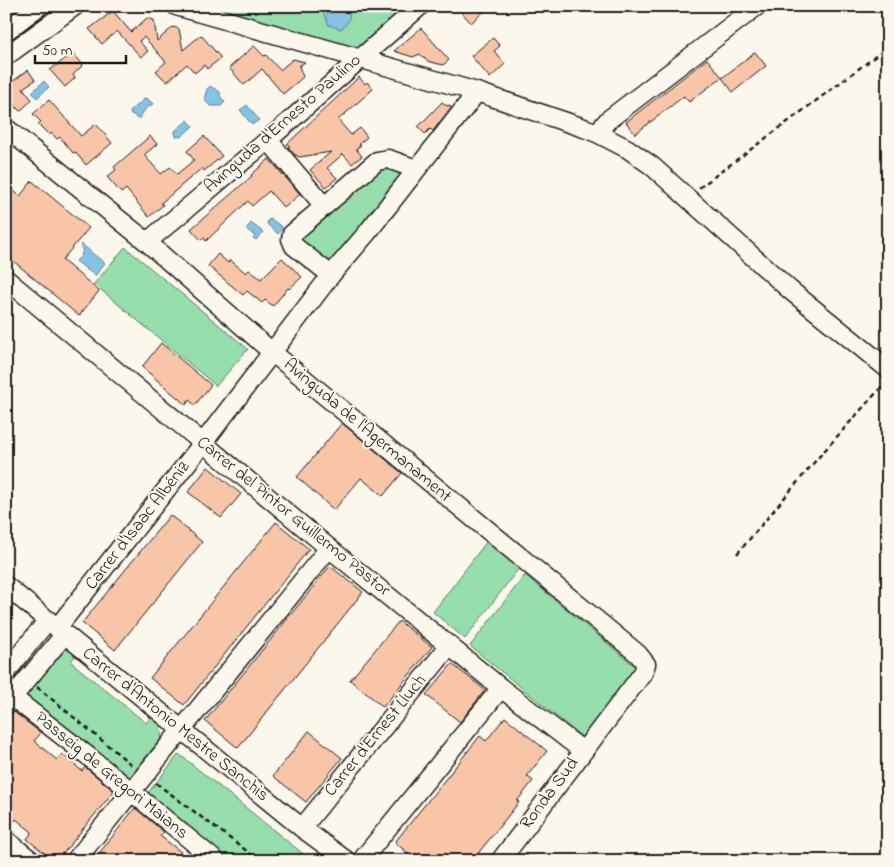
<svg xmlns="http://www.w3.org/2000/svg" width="894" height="867" font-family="'Indie Flower',sans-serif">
	<rect width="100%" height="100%" fill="#fbf7ec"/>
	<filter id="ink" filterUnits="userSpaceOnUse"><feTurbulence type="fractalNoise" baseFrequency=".02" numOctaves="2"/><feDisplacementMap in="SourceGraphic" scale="10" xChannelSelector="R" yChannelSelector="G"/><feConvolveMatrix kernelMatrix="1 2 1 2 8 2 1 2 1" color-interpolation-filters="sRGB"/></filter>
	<g filter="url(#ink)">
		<path fill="#96deac" stroke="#597d64" d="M205,6H396L393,18L366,43L356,46H346Z
			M382,166L402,172V178L330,264L300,243V235Z
			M125,247L248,349L216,386L94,284Z
			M487,541L519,568L465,639L433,612Z
			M525,575L636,667L582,737L470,646Z
			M68,648L76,654L71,662L146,723L152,716L159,721L162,737L129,778H125L23,696L57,649Z
			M179,754L312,861H231L147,794Z"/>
		<path fill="#85c3e5" stroke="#5b8095" d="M318,6H349C351,16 349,23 341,29L329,25L322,10Z
			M44,81L49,87L37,98L32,92Z
			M210,86L220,92V96L225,102L221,106H210L204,99L207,89Z
			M145,98H147L153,104L145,109L140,118H136L134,115L130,114L131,110L138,105Z
			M247,105L259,120L252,125L240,110Z
			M188,120L193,126L181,137L175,136V131Z
			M271,219L283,228L278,234L267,224L268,220Z
			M251,223L263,232L256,240L253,238L255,236L246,229Z
			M82,244L93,254L105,263L95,276L76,261L81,256L83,250L81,249Z"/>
		<path fill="#f8c5a9" stroke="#1c1c1c" d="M456,6H490L471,23Z
			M113,11L131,32L147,18L154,20L157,41L173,27L179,29L183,50L201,35L221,58L207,69L204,65L195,73L187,64L167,82L156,71L166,62L144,37L139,41L148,51L141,57L117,31L102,44L89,29Z
			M421,28L449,60L443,65L427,61L420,54L413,57L394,51Z
			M493,38L500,46L494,51L505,64L490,78L471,56Z
			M254,46L264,56L266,55L280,70L293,59L305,62L299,66L303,77L283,94L262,69L244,85L229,68Z
			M755,52L766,66L733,92L722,78Z
			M73,53L83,65L73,75L75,78L65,87L50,70Z
			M707,59L722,77L689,102L684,96L635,134L626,122Z
			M28,70L35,80L23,88L32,100L20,111L6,98L12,91L8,85Z
			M359,77L365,84L367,82L373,89L338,120L351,135L360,128L367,137L359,144L361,145L356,149L362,156L352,164L343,154L327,168L337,178L326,187L310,170L331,152L300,157L295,155L288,147L290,146L287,144Z
			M49,100L81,136L96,124L112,143L86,165L75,152L73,153L60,137L57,139L51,133L49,135L38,124L41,122L33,114Z
			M442,102L447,106L449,105L451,107L433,131L430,129L425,134L418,127Z
			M150,136L157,144L144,155L161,174L170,167L177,174L194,160L187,151L204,136L222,156L204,171L202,168L161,203L163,205L149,217L126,189L121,193L107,177L116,170L114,167Z
			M269,159L300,194L284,208L269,191L252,206L248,201L206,241L204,238L201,240L191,229L252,176L251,175Z
			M32,181L89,228L62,260L99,291L79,316L6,255V185L20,196Z
			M218,254L228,263L230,260L246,273L249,270L261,279L282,258L302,277L289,289L288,288L273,306L265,300L262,303L247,291L243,295L208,266Z
			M161,343L211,385L195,405L189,400L186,405L142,367Z
			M342,423L402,473L383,496L361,478L334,510L297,477Z
			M208,467L241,494L221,518L188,492Z
			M170,515L202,542L115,650L82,623Z
			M276,522L309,549L184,705L150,678Z
			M330,566L363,592L238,748L205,721Z
			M399,621L432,647L383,707L350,680Z
			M452,664L485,690L460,722L426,695Z
			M14,712L41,733L34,741L57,760L62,754L82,771L85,767L114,791L57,861H54L27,839L32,832L16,819L12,824L6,819V810L13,801L6,795V717Z
			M505,717L547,751L527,776L533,781L517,801L519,802L472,861H417L395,842L480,736L486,741Z
			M309,731L342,758L306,802L273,776Z
			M135,808L164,832L160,836L181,852L174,861H93Z"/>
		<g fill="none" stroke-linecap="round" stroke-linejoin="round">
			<defs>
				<path id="minor" d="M176,6L477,92L584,128L597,133L628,149L652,166L790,290L888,369
					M6,31L39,6
					M6,56L75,6
					M6,128L147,242L273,353L638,654L646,664L643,673L500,861
					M597,133L608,120L757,6
					M268,140L324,206
					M147,242L268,140L420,6
					M331,275L294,246L291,239L292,234L377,161L388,159L416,169
					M6,279L329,548L501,688L583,751
					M6,586L302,828L347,861
					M57,628L203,443L331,275L367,233L477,92
					M6,672L48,620
					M6,692L88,756L216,861
					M6,705L65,634
					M302,828L450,645
					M6,840L32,861
					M75,861L329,548
					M361,861L501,688"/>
			</defs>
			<use href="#minor" stroke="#1c1c1c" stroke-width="21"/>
			<path stroke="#1c1c1c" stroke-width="2.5" stroke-dasharray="5 4" stroke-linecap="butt" d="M699,188L888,47
				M737,554L817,459L885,383
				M37,687L133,766
				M156,783L260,861
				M523,855L551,861"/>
			<use href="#minor" stroke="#fbf7ec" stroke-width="18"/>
		</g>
	</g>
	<g text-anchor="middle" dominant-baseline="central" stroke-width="4" stroke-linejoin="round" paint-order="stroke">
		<g font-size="18" fill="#1c1c1c" stroke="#fbf7ec">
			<text transform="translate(283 124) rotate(-41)">Avinguda d'Ernesto Paulino</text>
			<text transform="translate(367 431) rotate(40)">Avinguda de l'Agermanament</text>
			<text transform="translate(293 517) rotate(39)">Carrer del Pintor Guillermo Pastor</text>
			<text transform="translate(138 526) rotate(-52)">Carrer d'Isaac Albéniz</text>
			<text transform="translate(175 725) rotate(39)">Carrer d'Antonio Mestre Sanchis</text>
			<text transform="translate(376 736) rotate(-51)">Carrer d'Ernest Lluch</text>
			<text transform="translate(111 776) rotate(39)">Passeig de Gregori Maians</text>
			<text transform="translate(550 794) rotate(-53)">Ronda Sud</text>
		</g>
	</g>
	<rect width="894" height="867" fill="none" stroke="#fbf7ec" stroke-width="25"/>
	<rect x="12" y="12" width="869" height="842" fill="none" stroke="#1c1c1c" stroke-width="2" filter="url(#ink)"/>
	<path d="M35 55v8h91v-8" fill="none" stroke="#1c1c1c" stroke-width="2.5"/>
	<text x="42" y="55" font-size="15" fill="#1c1c1c" stroke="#fbf7ec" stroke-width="4" paint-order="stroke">50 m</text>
</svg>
